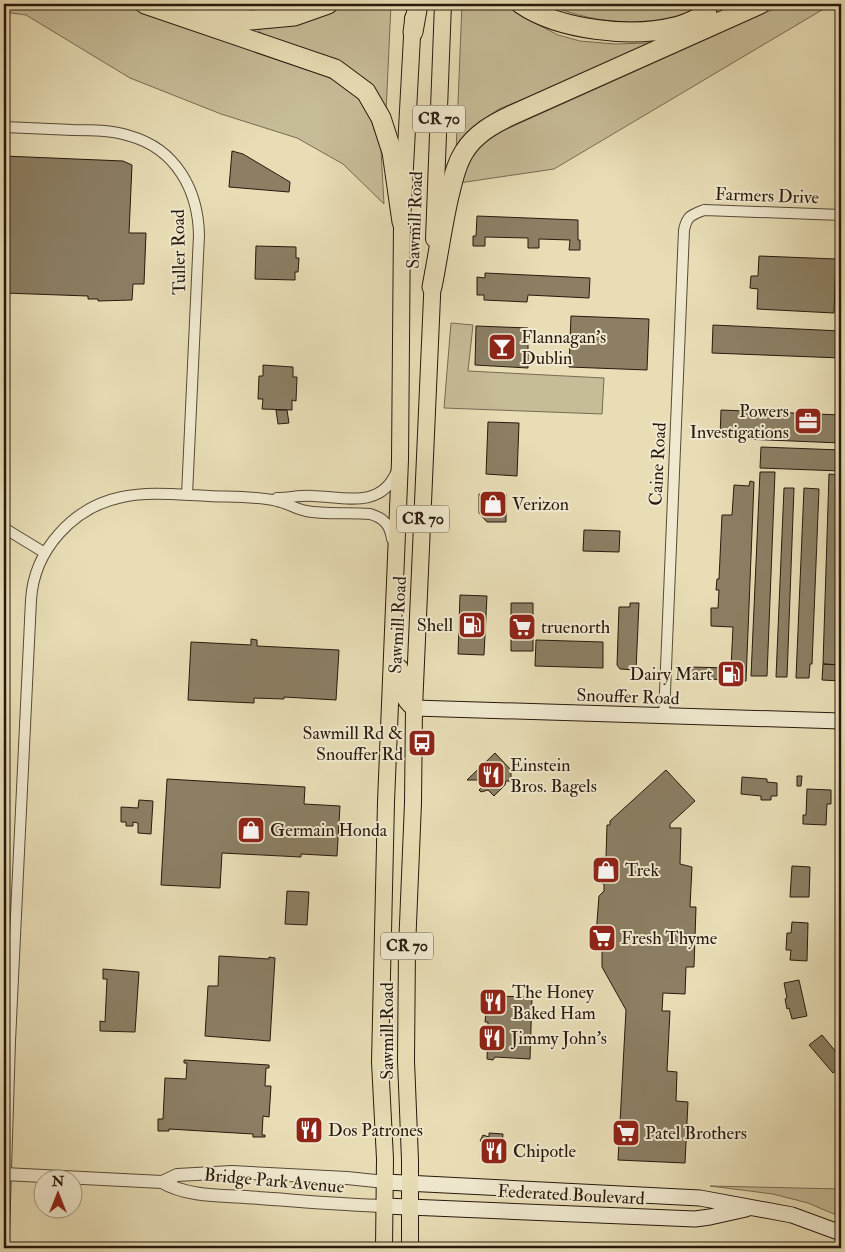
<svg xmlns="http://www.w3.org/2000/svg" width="845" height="1252" font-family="'IM FELL Double Pica',serif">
	<rect width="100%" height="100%" fill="#e8ddb5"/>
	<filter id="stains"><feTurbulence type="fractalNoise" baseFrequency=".004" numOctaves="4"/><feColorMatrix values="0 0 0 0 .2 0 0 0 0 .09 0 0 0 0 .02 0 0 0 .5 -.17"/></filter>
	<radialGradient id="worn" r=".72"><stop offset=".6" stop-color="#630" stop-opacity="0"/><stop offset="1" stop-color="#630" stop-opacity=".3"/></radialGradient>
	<path fill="#c7bc98" stroke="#786a52" d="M4,4H119L314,70L338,82L353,93L375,118L371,120L381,150L384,204L343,164L297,138L221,114L130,78L26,15L4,12Z
		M217,4H286C262,9 241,9 217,4Z
		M347,4H391L386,113L349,71L261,33L257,29C288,27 321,20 347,4Z
		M462,4H503L533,22L558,35L580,41L615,44L648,43V46L603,67L499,109L487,117L456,152Z
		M545,4H710C653,30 602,26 545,4Z
		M785,4H832L554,169L459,183L472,151L491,136Z
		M451,323L473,325L468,371L604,378L602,414L444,408Z
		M710,1186L841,1189V1217L808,1203L773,1194Z"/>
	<path fill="#8c7f64" stroke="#28190d" d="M232,151L243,154L290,182L289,192L229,187Z
		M4,156L123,161L132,165L129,233H146L144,284H133L132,300L98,301V299H88V296L4,293Z
		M477,216L578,220V240H580V250H569L570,240L539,239V248H528V238L485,237V246H473V236H476Z
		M256,246L296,247V258H299L298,272H295V280L255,279Z
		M759,256L836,259L834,313L757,309L758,289L750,288L751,276H758Z
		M485,273L590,278L589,298L528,295L527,302L484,300V295H477V277L485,278Z
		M571,316L649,319L647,370L569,367Z
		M713,325L841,331V358L712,353Z
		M476,326L528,328V368L475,365Z
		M263,365L293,367V377H297L296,401L292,400V410L262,409L263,399H258L259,376H263Z
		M276,410H287L289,423L278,424Z
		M721,410L841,415L840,443L720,438Z
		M488,422L519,423L517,476L486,474Z
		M761,447L841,450V471L760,468Z
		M760,472H775L767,676H751Z
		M829,474L841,475V665L823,664Z
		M750,481L754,482L746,681L690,678V667L731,668L733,627L711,626V608H718L719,590H716L717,579H719L722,515H732L734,485L749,486Z
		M784,488H794L787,677H776Z
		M804,488L819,489L812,664H810L809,678H796Z
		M479,494H506V522H487L479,513Z
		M584,530L620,531L619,552L583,551Z
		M460,595L487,596L484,655L458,654Z
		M511,603H533V651H511Z
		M630,603H639L636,670L620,669L617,665L619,607H630Z
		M251,639L257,640V646L339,650L336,700L284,697V699L254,698V703L188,700L191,642L251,645Z
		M536,640L603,642V668L535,666Z
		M823,664L841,665V681L822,680Z
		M495,753L511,770V781H506L505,785L494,796L488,790L481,792L479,790L484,785L483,780H467Z
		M666,770L695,801L670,824V828H681L680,864L692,867L690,907H696L694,967H686L685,994L663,993L662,1011H670L667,1071L677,1072L676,1101L688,1102L685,1163L618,1160L626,1010L602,967V948L595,947L599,896L604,891V884L601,883V879H598L599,861H602V857H606L607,825H610V821Z
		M797,776H802L801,786H797Z
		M742,777L767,779V782L777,783V796H771V800H761V796L741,794Z
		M167,779L305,787L304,804L340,806L337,856L301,854V857L222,853L220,888L161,885Z
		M807,789L831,790V804H827L826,825L803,824V815H806Z
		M139,800L153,801L151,834L138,833V823L133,822V826H126V822H121V807L138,808Z
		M792,866L810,867L809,897H790Z
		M287,891L309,892L307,925L285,924Z
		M792,922L808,923L807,961L790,960L791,950H786L787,933H791Z
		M219,956L269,959V957L275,958L270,1041L205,1036L208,986H218Z
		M103,969L139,972L135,1032L100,1031V1021L105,1022L107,979H103Z
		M799,980L807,1016L792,1019L789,1008L787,1009L785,999L787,998L784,983Z
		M488,996L532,997L530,1059L495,1057L493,1060L487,1059L488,1022H485Z
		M822,1035L841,1058V1066L833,1073L809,1045Z
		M184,1060L269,1065V1068H266L265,1086H271L269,1117L263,1116L262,1135H265V1137H253V1134L169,1129V1131H158V1119H163L165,1078L186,1079L187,1063H184Z
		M489,1133L503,1134L501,1163H488V1158L484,1156L488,1142L485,1141L484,1143L480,1141L483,1135L489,1137Z"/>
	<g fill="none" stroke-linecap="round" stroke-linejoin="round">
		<defs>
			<path id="minor" d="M4,127C27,128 50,129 73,130C92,130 111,130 130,136C176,149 198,190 199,235L187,495
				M277,498C289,498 301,495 313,496C344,497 380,509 396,473
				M4,528L45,553
				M664,716L684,230C687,216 691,215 704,210L841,215
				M4,1233L10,1041L31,600C34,550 73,507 122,497C150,491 181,495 209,496C231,497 255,496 277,501C287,503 296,509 306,511C326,515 349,512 370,514C384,518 390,525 392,539"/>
			<path id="tertiary" d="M4,1174L162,1182L177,1175L232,1172L347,1178L385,1182
				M162,1182C189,1198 228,1195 259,1198C301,1201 343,1205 385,1206"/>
			<path id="secondary" d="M414,708L841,721
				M385,1182L700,1198L792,1215L841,1233
				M385,1206L695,1219L710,1217L746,1209"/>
			<path id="primary" d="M434,239L443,4
				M400,668C401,684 400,699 414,708
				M384,1248L385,1159L380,1062L386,802L400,460L402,222L413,18
				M410,1248V1160L406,1061L407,948L413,803L414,708L433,274"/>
			<path id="motorway" d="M145,4L335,69L366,92L381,118L392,152L402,222
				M521,4C559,30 631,38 675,27C686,25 697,18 707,14
				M200,11L218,16L251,20L294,16L328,4
				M413,32L418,4
				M432,287C438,257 442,226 449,196C453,181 455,166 464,152C475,134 493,124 512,115L760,4"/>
		</defs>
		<use href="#minor" stroke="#584a37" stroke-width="12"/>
		<use href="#tertiary" stroke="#584a37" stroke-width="14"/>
		<use href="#secondary" stroke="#28190d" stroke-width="17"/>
		<use href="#primary" stroke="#28190d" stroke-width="18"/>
		<use href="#motorway" stroke="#28190d" stroke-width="21"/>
		<use href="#minor" stroke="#f0e9cf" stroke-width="10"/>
		<use href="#tertiary" stroke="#f0e9cf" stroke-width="12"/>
		<use href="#secondary" stroke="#f0e9cf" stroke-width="15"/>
		<use href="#primary" stroke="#e8ddb5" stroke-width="16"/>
		<use href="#motorway" stroke="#e8ddb5" stroke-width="19"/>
	</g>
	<defs>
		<symbol id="bar-square" viewBox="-11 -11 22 22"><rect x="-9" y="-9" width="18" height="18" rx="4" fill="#8f2418" stroke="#f0e9cf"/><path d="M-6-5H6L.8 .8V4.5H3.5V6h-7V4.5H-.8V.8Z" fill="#fff"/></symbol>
		<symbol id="office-square" viewBox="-11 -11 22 22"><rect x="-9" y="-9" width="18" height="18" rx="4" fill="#8f2418" stroke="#f0e9cf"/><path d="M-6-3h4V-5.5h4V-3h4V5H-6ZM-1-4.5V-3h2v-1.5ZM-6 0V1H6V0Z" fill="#fff"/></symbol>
		<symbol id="shop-square" viewBox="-11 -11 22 22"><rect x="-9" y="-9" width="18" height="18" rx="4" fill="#8f2418" stroke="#f0e9cf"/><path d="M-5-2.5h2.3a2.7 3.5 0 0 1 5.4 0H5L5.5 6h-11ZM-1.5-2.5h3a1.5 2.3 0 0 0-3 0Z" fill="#fff"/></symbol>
		<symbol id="fuel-square" viewBox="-11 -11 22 22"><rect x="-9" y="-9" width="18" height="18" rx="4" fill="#8f2418" stroke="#f0e9cf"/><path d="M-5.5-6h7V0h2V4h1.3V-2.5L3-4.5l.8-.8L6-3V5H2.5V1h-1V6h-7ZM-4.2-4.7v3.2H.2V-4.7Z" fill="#fff"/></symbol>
		<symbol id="supermarket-square" viewBox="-11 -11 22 22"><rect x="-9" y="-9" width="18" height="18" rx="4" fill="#8f2418" stroke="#f0e9cf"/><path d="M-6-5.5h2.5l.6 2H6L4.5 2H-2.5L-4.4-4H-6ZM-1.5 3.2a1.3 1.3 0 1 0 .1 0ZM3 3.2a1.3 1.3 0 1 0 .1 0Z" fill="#fff"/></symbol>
		<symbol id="bus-square" viewBox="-11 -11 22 22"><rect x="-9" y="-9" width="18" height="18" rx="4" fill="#8f2418" stroke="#f0e9cf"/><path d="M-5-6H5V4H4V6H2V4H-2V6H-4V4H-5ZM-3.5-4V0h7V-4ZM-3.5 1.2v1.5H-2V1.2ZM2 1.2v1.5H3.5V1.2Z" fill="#fff"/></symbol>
		<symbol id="restaurant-square" viewBox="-11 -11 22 22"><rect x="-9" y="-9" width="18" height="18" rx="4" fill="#8f2418" stroke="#f0e9cf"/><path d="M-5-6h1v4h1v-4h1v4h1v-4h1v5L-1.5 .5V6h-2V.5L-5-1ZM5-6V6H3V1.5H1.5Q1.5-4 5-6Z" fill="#fff"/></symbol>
	</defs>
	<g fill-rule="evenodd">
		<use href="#bar-square" x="486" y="331" width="32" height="32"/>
		<use href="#office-square" x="792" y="405" width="32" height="32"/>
		<use href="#shop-square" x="477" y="488" width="32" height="32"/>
		<use href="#fuel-square" x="456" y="609" width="32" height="32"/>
		<use href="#supermarket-square" x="506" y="611" width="32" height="32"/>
		<use href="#fuel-square" x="715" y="658" width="32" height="32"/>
		<use href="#bus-square" x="406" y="727" width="32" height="32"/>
		<use href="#restaurant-square" x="475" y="759" width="32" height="32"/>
		<use href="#shop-square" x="235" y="814" width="32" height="32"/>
		<use href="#shop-square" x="590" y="854" width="32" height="32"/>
		<use href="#supermarket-square" x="586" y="922" width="32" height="32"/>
		<use href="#restaurant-square" x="477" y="986" width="32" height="32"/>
		<use href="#restaurant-square" x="476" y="1022" width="32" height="32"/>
		<use href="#restaurant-square" x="293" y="1114" width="32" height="32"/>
		<use href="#supermarket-square" x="610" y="1117" width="32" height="32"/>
		<use href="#restaurant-square" x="478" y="1135" width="32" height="32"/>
	</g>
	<g text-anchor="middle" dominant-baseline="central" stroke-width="4" stroke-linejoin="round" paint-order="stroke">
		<g fill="#f0e9cf" stroke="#645747" stroke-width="1">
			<rect x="413" y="105.5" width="52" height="27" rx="4"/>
			<rect x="397" y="505.5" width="52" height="27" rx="4"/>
			<rect x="381" y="932.5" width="52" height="27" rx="4"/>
		</g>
		<g font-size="16" font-weight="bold" fill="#28190d">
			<text x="439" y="119">CR 70</text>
			<text x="423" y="519">CR 70</text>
			<text x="407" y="946">CR 70</text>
		</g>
		<g font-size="18" fill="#28190d" stroke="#f0e9cf">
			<text transform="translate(767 196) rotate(2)">Farmers Drive</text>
			<text transform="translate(415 220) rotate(-88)">Sawmill Road</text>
			<text transform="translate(179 252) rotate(-91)">Tuller Road</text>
			<text transform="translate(658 464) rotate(-87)">Caine Road</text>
			<text transform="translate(398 625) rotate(-87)">Sawmill Road</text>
			<text transform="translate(628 697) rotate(2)">Snouffer Road</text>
			<text transform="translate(387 1031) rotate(-90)">Sawmill Road</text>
			<text transform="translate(274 1181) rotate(5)">Bridge Park Avenue</text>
			<text transform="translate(571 1195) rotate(3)">Federated Boulevard</text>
		</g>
		<g font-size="18" fill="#28190d" stroke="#f0e9cf" text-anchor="start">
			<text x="521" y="337">Flannagan's<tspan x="521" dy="21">Dublin</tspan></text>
			<text x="789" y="411" text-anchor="end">Powers<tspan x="789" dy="21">Investigations</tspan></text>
			<text x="512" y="504">Verizon</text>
			<text x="453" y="625" text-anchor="end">Shell</text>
			<text x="541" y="627">truenorth</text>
			<text x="712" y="674" text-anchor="end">Dairy Mart</text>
			<text x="403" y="733" text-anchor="end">Sawmill Rd &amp;<tspan x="403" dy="21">Snouffer Rd</tspan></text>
			<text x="510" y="765">Einstein<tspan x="510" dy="21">Bros. Bagels</tspan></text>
			<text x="270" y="830">Germain Honda</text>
			<text x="625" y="870">Trek</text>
			<text x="621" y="938">Fresh Thyme</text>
			<text x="512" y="992">The Honey<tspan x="512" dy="21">Baked Ham</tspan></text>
			<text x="511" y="1038">Jimmy John's</text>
			<text x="328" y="1130">Dos Patrones</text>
			<text x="645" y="1133">Patel Brothers</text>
			<text x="513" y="1151">Chipotle</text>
		</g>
	</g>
	<rect width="845" height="1252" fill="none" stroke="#e8ddb5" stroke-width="20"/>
	<rect x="5" y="5" width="835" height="1242" fill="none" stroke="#28190d" stroke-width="2.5"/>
	<rect x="10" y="10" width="825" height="1232" fill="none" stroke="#28190d"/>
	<g transform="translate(58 1194)"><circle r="24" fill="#f0e9cf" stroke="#a09681"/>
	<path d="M0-4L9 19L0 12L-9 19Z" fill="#8f2418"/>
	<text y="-8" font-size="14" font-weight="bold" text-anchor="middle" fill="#28190d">N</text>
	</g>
	<rect width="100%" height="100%" filter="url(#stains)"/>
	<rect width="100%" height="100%" fill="url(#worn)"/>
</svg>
